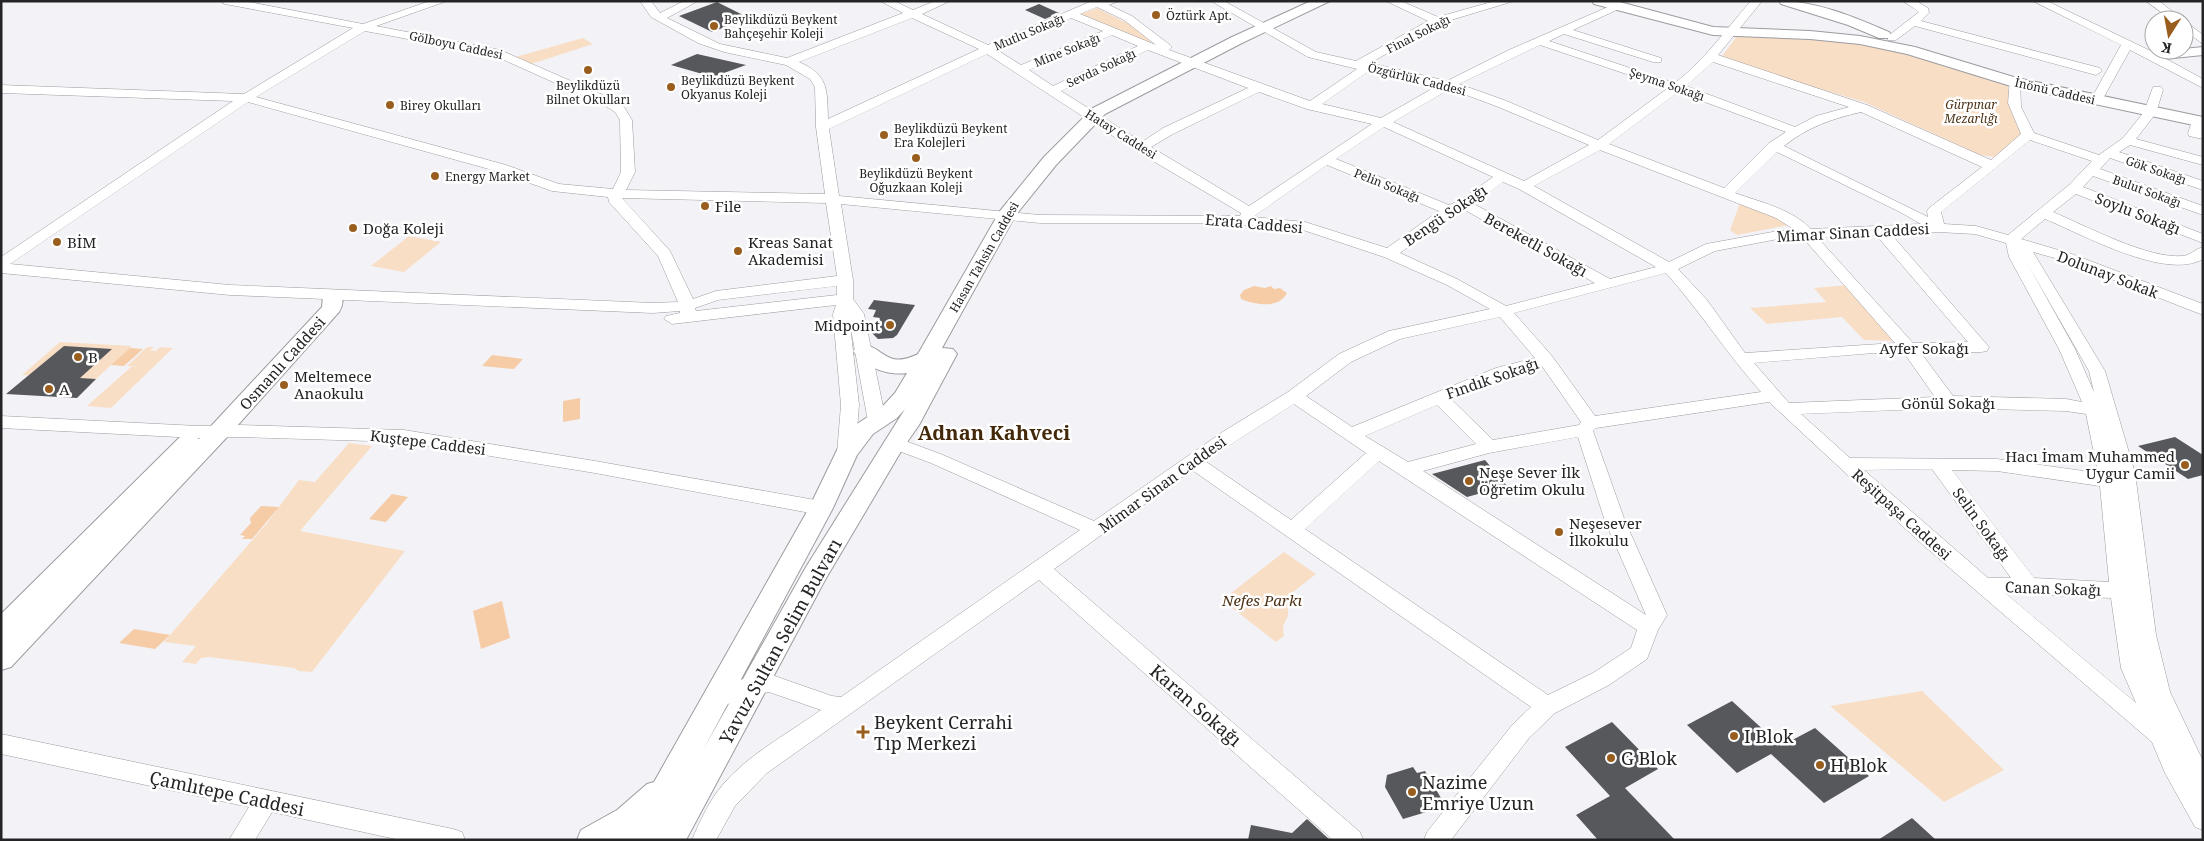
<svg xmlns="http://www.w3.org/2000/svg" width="2204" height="841" font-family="'Noto Serif',serif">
	<rect width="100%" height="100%" fill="#f3f3f7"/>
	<path fill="#f9dec6" d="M1097,8L1129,24L1151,42L1148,43L1078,15Z
		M1737,36L1854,42L1921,56L2008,84L2011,108L2023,135L1995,157L1980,155L1864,102L1720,59Z
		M583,38L593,44L528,65L512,58Z
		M1740,203L1781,217L1789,225L1737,235L1730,230Z
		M409,236L441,242L404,272L371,266Z
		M1848,285L1895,341L1864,340L1842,317L1767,324L1750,308L1826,302L1814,288Z
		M60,342L132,346L96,379L22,375Z
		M147,347H154L150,350L156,351L160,347L173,348L111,408L87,406L131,367H139L127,366Z
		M349,443L372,446L300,531L405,551L312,672L299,671L294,668L209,657L201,658L196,664L182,662L196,646L164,642L267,523L299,480L315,482Z
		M1284,552L1316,574L1288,596V616L1283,626L1284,636L1276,642L1222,600Z
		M1922,691L2004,770L1944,802L1830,706Z"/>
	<path fill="#f6cca7" d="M1254,286L1265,288L1271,286L1274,289L1280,288L1287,293C1279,309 1255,305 1241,299L1240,295L1244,290Z
		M130,348L143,349L124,366L111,365Z
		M492,355L523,359L514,369L482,366Z
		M580,398V419L563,422V401Z
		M392,494L408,497L386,522L369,519Z
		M261,506L279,507L252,539H242L245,536L240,535L251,523L250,518Z
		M502,601L510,638L481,649L473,611Z
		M134,629L170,635L155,649L119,643Z"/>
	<path fill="#57585b" d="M717,2L749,18L712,32L679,16Z
		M1039,4L1059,13L1045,19L1025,10Z
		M697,54L746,65L713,77L671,65Z
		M874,300L915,305L897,335L893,338L878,339L872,333L880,318L873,317L876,310L868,309Z
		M64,346L112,349L80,378L96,379L77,398L6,394Z
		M2175,437L2203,455V475L2188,479L2138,446Z
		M1485,460L1507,486L1467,497L1432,474Z
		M1732,701L1781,746L1815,728L1869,776L1824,803L1771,754L1737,773L1687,725Z
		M1612,722L1658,769L1625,788L1675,840H1598L1576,815L1610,796L1565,747Z
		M1413,767L1417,773L1425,771L1441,798L1429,803L1433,810L1403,819L1385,787L1387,775Z
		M1912,818L1936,840H1878Z
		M1307,819L1330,840H1248L1251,825L1292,833Z"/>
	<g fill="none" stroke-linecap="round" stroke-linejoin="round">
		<defs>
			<path id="minor" d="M220,1H244L363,24L430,1H447L376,26L500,50L612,99L624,107L632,120L635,172L626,190L825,194L816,127L815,87L810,79L786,65L724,52L698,43L651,17L640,1H651L660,13L684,1H698L667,18L720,44L787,58L903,13L880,1H894L913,10L935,1H950L922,14L988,45L1092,1H1119L1109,5L1132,16L1170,45L1172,47L1169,50L1310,101L1357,69L1308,57L1211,1H1224L1316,52L1356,61L1428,21L1386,1H1401L1438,17L1495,1H1514L1441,23L1370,63L1447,81L1509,50L1617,3L1621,4V8L1573,30L1661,58V62H1653L1564,34L1549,41L1675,83C1705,60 1726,29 1751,1H1762L1718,55L1867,105L1991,160L2021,134L2008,103L2010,79L2014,78L2020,82L2021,107L2034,133L2099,155L2123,138L2144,112L2153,87H2161L2163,90L2156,113L2136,139L2203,157V165L2130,145L2119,152L2203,181V190L2110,158L2100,169L2203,206V215L2093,176L2083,187L2203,234V243L2076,194L2053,212C2086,226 2148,259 2182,256C2190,256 2195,249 2203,247V259C2165,281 2082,234 2045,219L2021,239L2072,254L2203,304V315L2062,260L2033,252L2105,371L2135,473L2156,635L2170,692L2203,761V830L2195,827L2165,773L2152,742L1923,545L1769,402L1596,428L1593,431L1625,521L1667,615L1658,630L1647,659L1609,685L1555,713L1529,738L1451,840H1424L1427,832L1513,724L1531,707L1192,470L1054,569L1360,832L1363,840H1333L1039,580L767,773L735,806L716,840H692C699,823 707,806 717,792C743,757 786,735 821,710L769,692L746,695L714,711L706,709L703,702L706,695L734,681L769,674L832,696L841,697L1080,530L931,463L888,447L885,443L888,439L894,437L900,439L943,455L1094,521L1224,431L1288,392L1339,354L1389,331L1490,309L1447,285L1384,257L1303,230L1222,223H1040L841,204L853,280V299L864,314L886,421L883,425H871L868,421L850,324L859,405L855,454L852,458L846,460L840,458L837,454L841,405L833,314L836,305L672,324L664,319L666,316L680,313V311L653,313L230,295L1,273V257L233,101L1,93V85L244,94L353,28L225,4ZM1097,7L1124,20L1156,45L1080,14ZM912,18L979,49L828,119C827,90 829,75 799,62ZM1071,18L1103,31L1021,65L997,50ZM365,31L493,55L604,105L615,112L620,120L621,172L613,189L559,184L506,165L256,97ZM1112,35L1138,46L1053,86L1029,70ZM1540,45L1668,88L1598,140L1504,100L1459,84ZM1148,50L1248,88L1163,128L1142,142L1061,91ZM987,54L1136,151L1241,213L1240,216L1040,215L839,196L829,129ZM1713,62L1846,106L1849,107L1816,116L1795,127L1686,86ZM1369,71L1437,86L1381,118L1322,104ZM1450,89L1496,106L1589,145L1524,181L1393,122ZM1259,92L1307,109L1372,124L1249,206L1151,147L1173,134ZM1678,92L1786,132L1769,143L1724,188L1609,144ZM248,102L496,171L552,191L608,197L609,202L658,256L678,302L653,303L230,285L10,264ZM1861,112L1982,167L1929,208L1927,211L1928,217L1784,146C1808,127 1831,119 1861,112ZM1384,127L1493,177L1459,201L1449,205L1336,159ZM2030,140L2092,161L2069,185L2008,235L1976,226L1944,224L1941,212ZM1600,150L1776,218L1795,230L1778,231L1706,244L1669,262L1534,186ZM1777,152L1900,212L1921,224L1811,229C1792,209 1760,202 1735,193ZM1327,165L1439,211L1387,248L1305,222L1253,217ZM1503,182L1519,189L1656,267L1610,279L1474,204ZM622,198L826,203L837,276L716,291L693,299L670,251ZM1463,209L1595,283L1506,306L1457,279L1400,253L1454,213ZM1938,232L1975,234L2006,243L2009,257L2059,349L2082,402L2066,399L1953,396L1921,353L1981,352L1987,351L1989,347L1891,234ZM1876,235L1968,342L1913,343L1818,238ZM1803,238L1895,343L1745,353L1707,300L1678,269L1715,251L1778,239ZM2026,261L2089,371L2094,392L2075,349ZM1666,273C1700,311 1727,354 1761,392L1595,416L1552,356L1514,313ZM837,286V295L696,311L695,308L718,300ZM1500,317L1535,358L1496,368L1352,427L1306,396L1351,362L1400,339ZM1874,353H1904L1935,397L1789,403L1754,363ZM1542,366L1581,422L1579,425L1493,440L1451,399L1508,376ZM1294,404L1366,453L1291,520L1205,461ZM1437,405L1476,444L1408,462L1365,436ZM1948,408L2066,411L2086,414L2098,473L1997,459L1850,458L1801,414ZM1578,437L1605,521L1646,615L1423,471L1489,453ZM1379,461L1637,630L1631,648L1593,673L1548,695L1305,529ZM1932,469L2011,578H1988L1864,470ZM1952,470L1997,471L2100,486L2109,582L2034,578ZM2005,593L2111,598L2121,668L2136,703Z
				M1903,1H1916L1928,8L1929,13L1921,21L2100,68L2102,71L2096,75L1915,26L1896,40H1888V36L1919,12Z
				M2033,1H2047L2157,54L2203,79V88L2130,50L2100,104H2092L2090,101L2121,45Z
				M2146,1H2159L2203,35V44L2184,30V20H2172Z
				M2198,117L2203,119V139L2189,136L2188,133L2192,121Z
				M1,416L198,426L239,425L404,430L595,461L821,501L828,503L830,508L828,513L821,515L595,473L404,442L239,437L198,438L1,428Z
				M1,734L453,829L462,832L465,840H400L272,812L255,840H229L249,807L1,754Z"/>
			<path id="major" d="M1311,1H1330L1242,43L1105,114L1056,165L1015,216L942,348L953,349L957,354L919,425L903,448L825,580L686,840H577L581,830L617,810L647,784L654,782L809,508L838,448L857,424L881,408L895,393L907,373C888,376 864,367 853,351L857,346C882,340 883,372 918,354L1000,211L1044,157L1093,108L1232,37ZM905,409L806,567L703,750L833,508L857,455L873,434L897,418Z
				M1592,1H1616L1713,27L1810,31L1860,36L1915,47L2017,78L2203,117V127L2014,87L1907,54L1860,44L1810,39L1713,35L1594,4Z
				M1779,1C1817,1 1854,17 1889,32L1891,35L1889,38H1879L1848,25L1781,4Z
				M2203,47V55L2153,60L2146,56L2153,52Z
				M333,290L340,292C344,298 343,306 339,312L228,436L11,667L1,670V614L181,436L189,434L199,439L322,307L323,296L326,292Z"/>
		</defs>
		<use href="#minor" stroke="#9c9ca0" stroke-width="1"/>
		<use href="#major" stroke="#9c9ca0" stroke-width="2"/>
		<use href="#minor" fill="#fff" fill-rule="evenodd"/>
		<use href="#major" fill="#fff" fill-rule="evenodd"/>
	</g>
	<g fill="#995e1e" stroke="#fff" stroke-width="2">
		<circle cx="1156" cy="15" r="5"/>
		<circle cx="714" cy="26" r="5"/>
		<circle cx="588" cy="70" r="5"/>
		<circle cx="671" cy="87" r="5"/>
		<circle cx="390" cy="105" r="5"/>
		<circle cx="884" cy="135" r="5"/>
		<circle cx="916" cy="158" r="5"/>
		<circle cx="435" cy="176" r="5"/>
		<circle cx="705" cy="206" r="5"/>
		<circle cx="353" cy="228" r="5"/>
		<circle cx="57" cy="242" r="5"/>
		<circle cx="738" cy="251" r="5"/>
		<circle cx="890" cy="325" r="5"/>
		<circle cx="78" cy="357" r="5"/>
		<circle cx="284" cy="385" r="5"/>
		<circle cx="49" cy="389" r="5"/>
		<circle cx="2185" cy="465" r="5"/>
		<circle cx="1469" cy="481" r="5"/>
		<circle cx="1559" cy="532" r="5"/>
		<path d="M860.5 724.5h5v5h5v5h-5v5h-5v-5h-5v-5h5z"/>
		<circle cx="1734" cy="736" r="5"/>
		<circle cx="1611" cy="758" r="5"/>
		<circle cx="1820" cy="765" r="5"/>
		<circle cx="1412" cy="792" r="5"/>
	</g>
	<g text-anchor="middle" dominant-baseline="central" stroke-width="5" stroke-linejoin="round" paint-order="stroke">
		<g font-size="12" fill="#242426" stroke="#fff" text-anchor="start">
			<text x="1166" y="15">Öztürk Apt.</text>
			<text x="724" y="19">Beylikdüzü Beykent<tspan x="724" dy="14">Bahçeşehir Koleji</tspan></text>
			<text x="681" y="80">Beylikdüzü Beykent<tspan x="681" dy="14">Okyanus Koleji</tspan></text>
			<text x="588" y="85" text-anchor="middle">Beylikdüzü<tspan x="588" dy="14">Bilnet Okulları</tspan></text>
			<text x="400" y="105">Birey Okulları</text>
			<text x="894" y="128">Beylikdüzü Beykent<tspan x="894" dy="14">Era Kolejleri</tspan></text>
			<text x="916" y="173" text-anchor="middle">Beylikdüzü Beykent<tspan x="916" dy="14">Oğuzkaan Koleji</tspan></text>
			<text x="445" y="176">Energy Market</text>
		</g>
		<g font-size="12" fill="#242426" stroke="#fff">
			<text transform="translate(1029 32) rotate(-23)">Mutlu Sokağı</text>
			<text transform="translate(1418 34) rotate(-27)">Final Sokağı</text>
			<text transform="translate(456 45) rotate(12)">Gölboyu Caddesi</text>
			<text transform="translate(1067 50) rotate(-22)">Mine Sokağı</text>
			<text transform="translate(1101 68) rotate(-25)">Sevda Sokağı</text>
			<text transform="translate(1417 79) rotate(14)">Özgürlük Caddesi</text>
			<text transform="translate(1667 84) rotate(19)">Şeyma Sokağı</text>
			<text transform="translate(2055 91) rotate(13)">İnönü Caddesi</text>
			<text transform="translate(1121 134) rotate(32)">Hatay Caddesi</text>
			<text transform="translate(2156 170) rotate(19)">Gök Sokağı</text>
			<text transform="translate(1387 185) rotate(22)">Pelin Sokağı</text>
			<text transform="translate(2147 191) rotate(20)">Bulut Sokağı</text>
			<text transform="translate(984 257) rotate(-60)">Hasan Tahsin Caddesi</text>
		</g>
		<g font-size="12" font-style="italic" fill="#4d3115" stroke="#fff">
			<text x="1971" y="104">Gürpınar<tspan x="1971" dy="14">Mezarlığı</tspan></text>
		</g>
		<g font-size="15" fill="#242426" stroke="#fff" text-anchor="start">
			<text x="715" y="206">File</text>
			<text x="363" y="228">Doğa Koleji</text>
			<text x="67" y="242">BİM</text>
			<text x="748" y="242">Kreas Sanat<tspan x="748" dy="17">Akademisi</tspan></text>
			<text x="880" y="325" text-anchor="end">Midpoint</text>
			<text x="88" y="357">B</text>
			<text x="294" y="376">Meltemece<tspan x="294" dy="17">Anaokulu</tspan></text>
			<text x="59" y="389">A</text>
			<text x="2175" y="456" text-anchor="end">Hacı İmam Muhammed<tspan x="2175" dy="17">Uygur Camii</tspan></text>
			<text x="1479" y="472">Neşe Sever İlk<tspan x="1479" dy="17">Öğretim Okulu</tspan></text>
			<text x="1569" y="523">Neşesever<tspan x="1569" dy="17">İlkokulu</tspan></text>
		</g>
		<g font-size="15" fill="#242426" stroke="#fff">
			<text transform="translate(2138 213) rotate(21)">Soylu Sokağı</text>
			<text transform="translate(1445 215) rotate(-34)">Bengü Sokağı</text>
			<text transform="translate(1254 223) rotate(5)">Erata Caddesi</text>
			<text transform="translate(1853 232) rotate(-3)">Mimar Sinan Caddesi</text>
			<text transform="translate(1536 244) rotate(29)">Bereketli Sokağı</text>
			<text transform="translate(2108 274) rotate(21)">Dolunay Sokak</text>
			<text x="1924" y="348">Ayfer Sokağı</text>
			<text transform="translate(282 363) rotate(-48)">Osmanlı Caddesi</text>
			<text transform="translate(1492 378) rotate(-19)">Fındık Sokağı</text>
			<text x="1948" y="403">Gönül Sokağı</text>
			<text transform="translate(428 442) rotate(7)">Kuştepe Caddesi</text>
			<text transform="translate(1162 484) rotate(-36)">Mimar Sinan Caddesi</text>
			<text transform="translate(1902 514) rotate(42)">Reşitpaşa Caddesi</text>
			<text transform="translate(1982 524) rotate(54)">Selin Sokağı</text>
			<text transform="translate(2053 588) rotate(2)">Canan Sokağı</text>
		</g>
		<g font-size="15" font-style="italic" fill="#4d3115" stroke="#fff">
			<text x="1262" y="600">Nefes Parkı</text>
		</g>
		<g font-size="18" fill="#242426" stroke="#fff">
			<text transform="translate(780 641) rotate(-61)">Yavuz Sultan Selim Bulvarı</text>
			<text transform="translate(1196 705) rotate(41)">Karan Sokağı</text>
			<text transform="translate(227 793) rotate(12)">Çamlıtepe Caddesi</text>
		</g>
		<g font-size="18" fill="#242426" stroke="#fff" text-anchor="start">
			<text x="874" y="722">Beykent Cerrahi<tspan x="874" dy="21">Tıp Merkezi</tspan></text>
			<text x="1744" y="736">I Blok</text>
			<text x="1621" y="758">G Blok</text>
			<text x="1830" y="765">H Blok</text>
			<text x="1422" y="782">Nazime<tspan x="1422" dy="21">Emriye Uzun</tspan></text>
		</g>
		<g font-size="20" font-weight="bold" fill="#44280a" stroke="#fff">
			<text x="994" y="432">Adnan Kahveci</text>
		</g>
	</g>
	<rect width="2204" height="841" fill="none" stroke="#242426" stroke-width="5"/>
	<g transform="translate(2169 35) rotate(191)"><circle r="24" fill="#ffffff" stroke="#a7a7a8"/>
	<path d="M0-4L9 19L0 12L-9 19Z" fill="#995e1e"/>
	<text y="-8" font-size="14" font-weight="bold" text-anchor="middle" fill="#242426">K</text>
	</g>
</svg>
